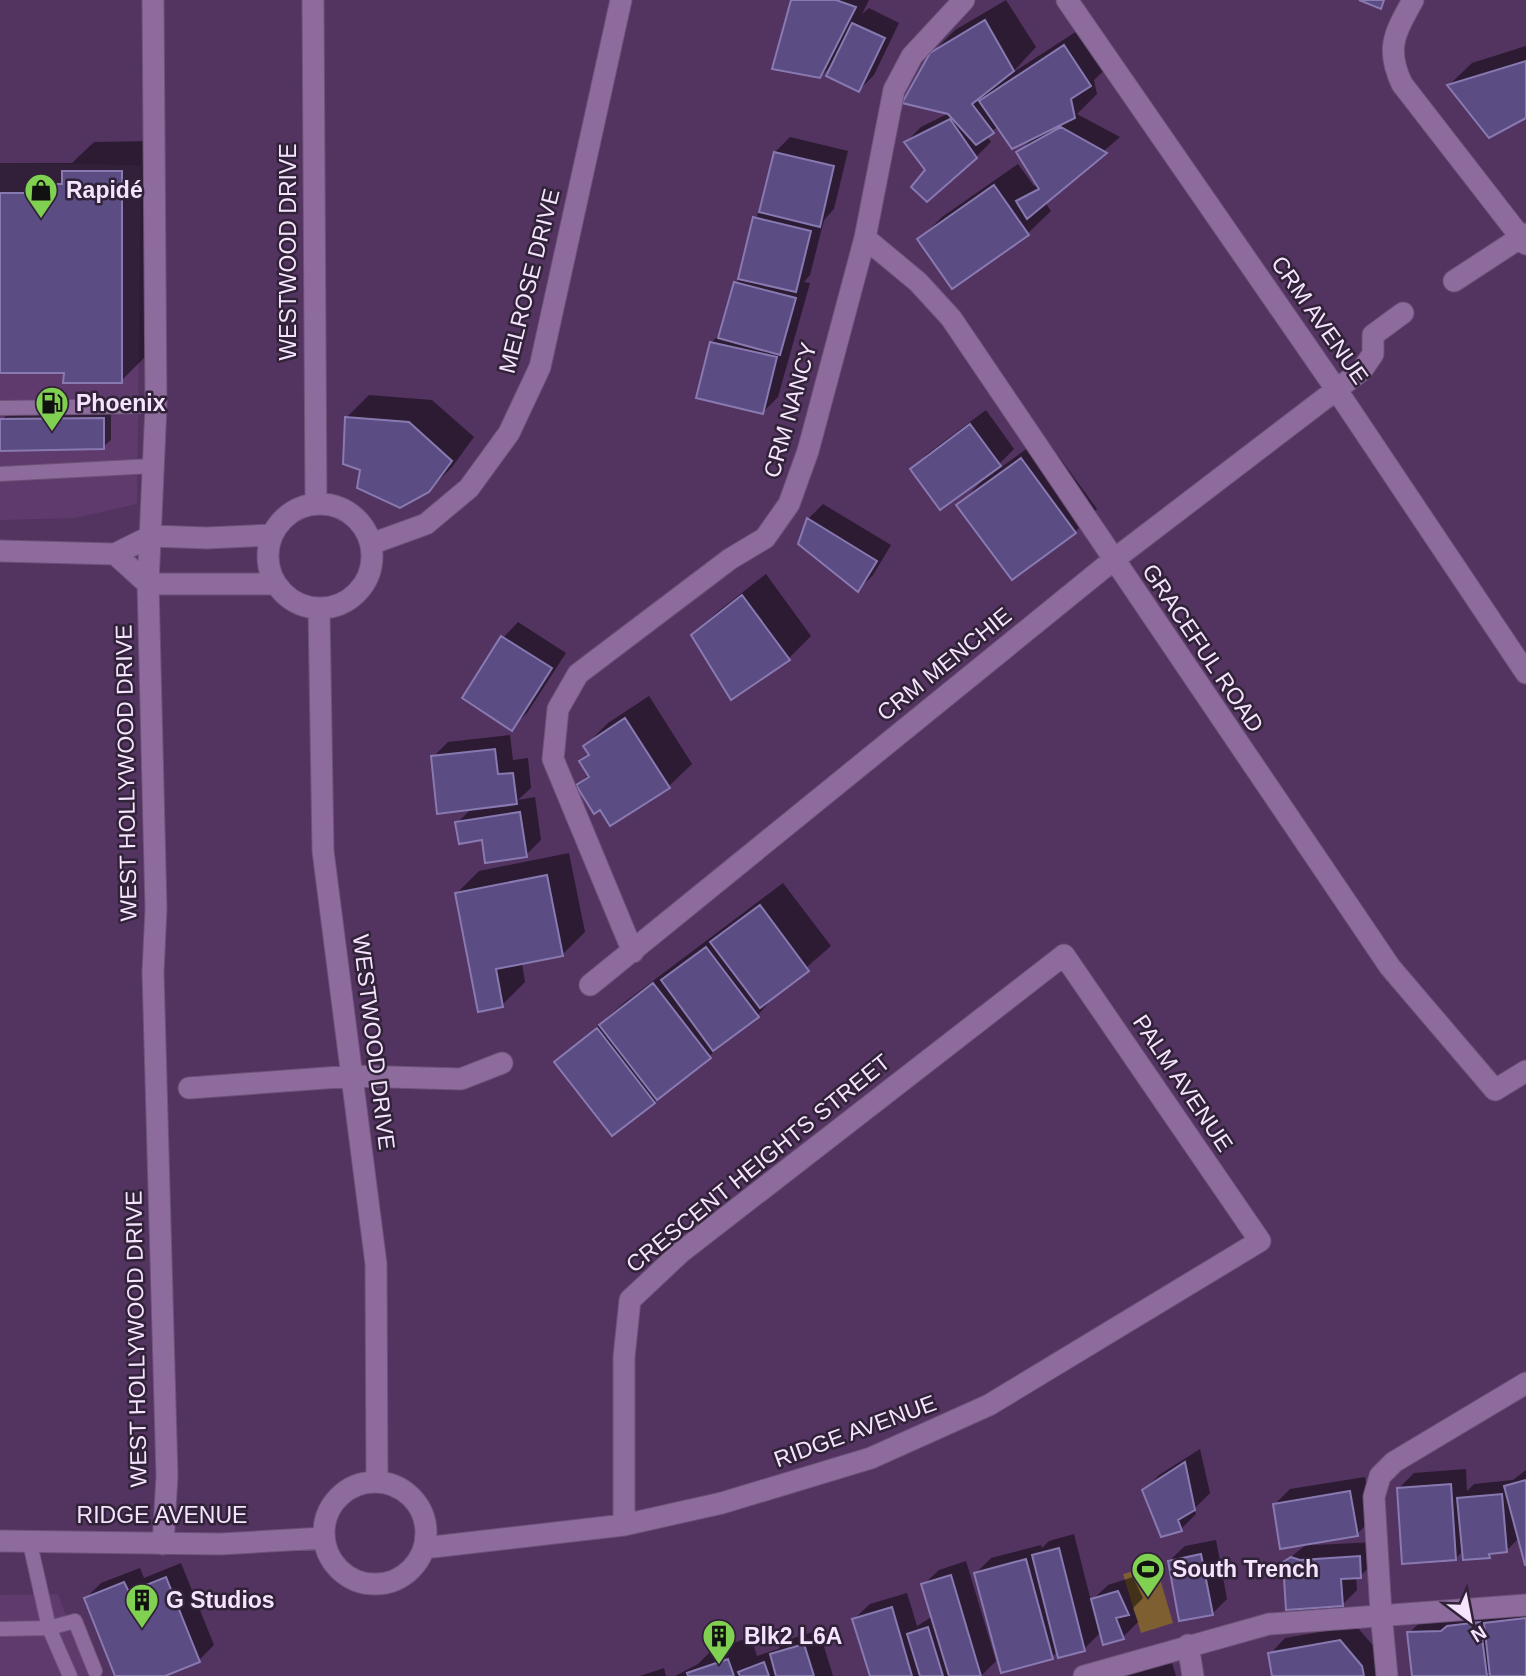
<svg xmlns="http://www.w3.org/2000/svg" width="1526" height="1676" font-family="Helvetica,sans-serif">
	<rect width="100%" height="100%" fill="#533360"/>
	<path fill="#5f3a6d" d="M0,163L141,165L137,504L75,518L0,520Z
		M58,1594L88,1676H0V1595Z"/>
	<path fill="#7e5f31" d="M1156,1565L1173,1623L1141,1633L1123,1574Z"/>
	<path fill="#0007" d="M793,0H869L862,14L869,8L899,23L874,75L859,90L835,62L820,77Z
		M1006,0L1036,47L1012,73L1088,24L1113,62L1094,80L1097,94L1077,114L1120,137L1045,202L1051,211L1028,233L952,287L919,240L942,217L1018,164L1034,186L1038,184L1018,153L1033,138L998,126L987,136L991,142L976,157L927,170L906,142L921,127L949,113L931,54L955,30Z
		M1526,46V116L1449,85L1472,63Z
		M790,137L848,151L834,209L824,220L810,275L804,282L810,283L778,397L763,412L711,343L722,332L736,283L740,278L775,152Z
		M151,141V351L121,381L66,371L0,372V163H72L94,142Z
		M369,395L432,400L474,437L452,467L428,491L362,469L346,418Z
		M986,410L1014,449L999,464L912,469L927,454Z
		M111,411V440L103,447L1,420L9,413Z
		M1044,436L1097,509L1075,532L959,505L981,482Z
		M823,504L891,545L873,575L858,590L808,519Z
		M766,574L811,636L789,658L693,635L716,613Z
		M518,622L566,653L527,713L512,728L503,638Z
		M649,696L692,764L669,786L611,824L601,808L578,785L589,774L581,761L590,753L585,746L608,723Z
		M510,735L513,760L528,758L531,788L518,800L535,797L541,840L526,855L483,838L457,823L472,808L433,757L448,742Z
		M569,853L585,932L562,955L522,963L525,982L502,1005L456,894L479,871Z
		M783,883L831,946L779,991L757,1016L654,1102L556,1062L625,1002Z
		M1200,1449L1210,1493L1194,1509L1196,1514L1181,1529L1144,1490L1159,1475Z
		M1466,1469L1467,1491L1474,1484L1513,1480L1526,1470V1479L1521,1480V1483L1526,1482V1561L1520,1537L1507,1550L1494,1551L1489,1556L1464,1550L1455,1559L1399,1488L1414,1473Z
		M1365,1477L1372,1519L1357,1534L1275,1504L1290,1489Z
		M1074,1534L1091,1601L1108,1585L1133,1577L1143,1598L1133,1608L1138,1622L1123,1637L1101,1632L1084,1649L1058,1651L1052,1657L976,1573L991,1558L1041,1545L1042,1548L1049,1541Z
		M1216,1540L1227,1599L1212,1614L1169,1561L1185,1546Z
		M1375,1542L1376,1561L1360,1576L1356,1577L1357,1590L1342,1605L1284,1563L1308,1543L1316,1545Z
		M966,1561L996,1661L981,1676H872L854,1619L870,1604L907,1593L917,1626L933,1616L923,1585L939,1570Z
		M181,1563L214,1645L199,1660L160,1676H117L86,1598L101,1583L140,1568L144,1578Z
		M1526,1606V1676H1492L1491,1673L1413,1676L1409,1633L1424,1618Z
		M1356,1626L1377,1650L1381,1676H1274L1270,1654L1285,1638Z
		M819,1630L833,1676H675L698,1664L712,1650L751,1637L757,1656L778,1649L787,1640Z
		M1171,1660L1176,1676H1112L1126,1672L1127,1675Z
		M664,1668L666,1676H640Z"/>
	<path fill="#5b4c83" stroke="#887ab1" stroke-width="2" d="M791,0H836L856,7L820,78L772,69Z
		M1359,0H1384L1381,9Z
		M985,20L1014,71L972,104L994,133L976,145L948,114L902,103L930,53Z
		M852,23L885,38L859,92L826,76Z
		M1064,45L1091,86L1071,99L1075,118L1012,149L979,101Z
		M1526,61V118L1489,138L1447,85Z
		M950,119L977,158L927,202L911,187L925,170L904,142Z
		M1061,127L1107,153L1027,219L1016,201L1039,189L1016,152Z
		M774,152L834,166L820,227L759,212Z
		M62,171H122V383H63L64,373H0V193H54V184H62Z
		M994,185L1029,235L952,289L917,239Z
		M753,217L811,231L796,292L738,279Z
		M734,282L796,298L780,355L718,338Z
		M710,342L777,357L763,414L696,398Z
		M345,417L409,422L452,461L429,492L400,508L357,488L360,470L343,464Z
		M104,418V449L0,451V419Z
		M970,424L1001,466L940,510L910,469Z
		M1021,458L1076,533L1012,580L956,505Z
		M807,518L877,561L858,592L798,544Z
		M742,595L790,660L731,700L691,635Z
		M501,636L552,668L512,731L462,698Z
		M625,718L670,788L610,826L600,810L594,814L576,785L589,777L579,761L589,755L583,746Z
		M495,749L498,774L513,773L517,804L437,814L431,756Z
		M520,812L527,857L485,863L482,840L459,844L455,822Z
		M547,875L563,956L496,969L503,1007L478,1012L455,893Z
		M760,905L809,971L760,1008L710,942Z
		M706,947L759,1017L713,1051L661,980Z
		M653,983L711,1058L657,1100L599,1025Z
		M597,1028L655,1103L612,1136L554,1062Z
		M1185,1462L1195,1510L1178,1520L1182,1531L1161,1537L1142,1490Z
		M1526,1480V1565H1525L1504,1486Z
		M1451,1484L1456,1560L1402,1564L1397,1488Z
		M1350,1491L1358,1536L1280,1549L1273,1504Z
		M1502,1494L1507,1552L1489,1554L1490,1558L1463,1560L1457,1498Z
		M1059,1548L1085,1651L1058,1658L1032,1555Z
		M1201,1554L1213,1615L1179,1621L1168,1561Z
		M1360,1556L1361,1578L1341,1579L1343,1606L1286,1610L1283,1562L1291,1557L1300,1560Z
		M1026,1559L1053,1659L1001,1673L974,1573Z
		M951,1575L981,1676H949L921,1584Z
		M166,1577L200,1662L165,1676H115L84,1598L124,1582L129,1592Z
		M1118,1591L1129,1615L1116,1618L1124,1639L1103,1645L1091,1599Z
		M892,1607L912,1676H870L852,1619Z
		M1526,1618V1676H1490L1484,1623Z
		M1480,1622L1487,1676H1412L1407,1632L1441,1631L1447,1626Z
		M928,1627L943,1676H920L907,1634Z
		M1340,1640L1362,1666L1364,1676H1272L1268,1653Z
		M804,1644L814,1676H776L770,1654Z
		M728,1659L734,1676H688L687,1673Z
		M764,1662L769,1676H740L738,1672Z"/>
	<g fill="none" stroke-linecap="round" stroke-linejoin="round">
		<defs>
			<path id="service" d="M0,408L156,406
				M0,474L153,466
				M29,1539L49,1628L70,1676
				M0,1629L49,1628L75,1621L95,1671"/>
			<path id="minor" d="M153,0L156,406L148,584L156,909L153,972L167,1476L163,1544
				M313,0L316,504
				M1067,0L1336,389L1526,673
				M1413,0C1395,33 1385,48 1402,84L1526,244
				M865,238L918,282L951,318L1390,967L1495,1090L1526,1071
				M1454,281L1526,234
				M268 556a52 52 0 1 1 104 0a52 52 0 1 1-104 0Z
				M371,544L426,524L469,488L509,433L540,367L621,0
				M0,551L115,554L151,536L207,538L272,535
				M115,554L148,584H275
				M319,609L323,851L376,1264L377,1481
				M633,952L553,759L558,709L578,674L730,559L765,538L789,504L808,451L865,238L894,90L912,56L964,0
				M590,985L1112,561L1362,370L1373,354V335L1403,313
				M189,1088L353,1076L461,1079L502,1063
				M324 1533a51 51 0 1 1 102 0a51 51 0 1 1-102 0Z
				M0,1541L220,1544L323,1538
				M424,1548L624,1525L722,1503L871,1458L989,1405L1260,1241L1064,955L680,1253L630,1300L624,1357V1525
				M1381,1613L1374,1497L1380,1476L1394,1462L1526,1383
				M1188,1645L1193,1676"/>
			<path id="tertiary" d="M1381,1613L1387,1676
				M1084,1676L1269,1624L1526,1605"/>
		</defs>
		<use href="#service" stroke="#6d5278" stroke-width="16"/>
		<use href="#minor" stroke="#6d5278" stroke-width="23"/>
		<use href="#tertiary" stroke="#6d5278" stroke-width="23"/>
		<use href="#service" stroke="#8e6b9d" stroke-width="14"/>
		<use href="#minor" stroke="#8e6b9d" stroke-width="21"/>
		<use href="#tertiary" stroke="#8e6b9d" stroke-width="21"/>
	</g>
	<defs>
		<symbol id="shop-pin" viewBox="-11 -11 22 30"><path d="M0 17L-7.5 6A9.5 9.5 0 1 1 7.5 6Z" fill="#80d051" stroke="#302237"/><path d="M-5-2.5h2.3a2.7 3.5 0 0 1 5.4 0H5L5.5 6h-11ZM-1.5-2.5h3a1.5 2.3 0 0 0-3 0Z" fill="#111"/></symbol>
		<symbol id="fuel-pin" viewBox="-11 -11 22 30"><path d="M0 17L-7.5 6A9.5 9.5 0 1 1 7.5 6Z" fill="#80d051" stroke="#302237"/><path d="M-5.5-6h7V0h2V4h1.3V-2.5L3-4.5l.8-.8L6-3V5H2.5V1h-1V6h-7ZM-4.2-4.7v3.2H.2V-4.7Z" fill="#111"/></symbol>
		<symbol id="stadium-pin" viewBox="-11 -11 22 30"><path d="M0 17L-7.5 6A9.5 9.5 0 1 1 7.5 6Z" fill="#80d051" stroke="#302237"/><path d="M0-5a6.5 5 0 1 0 0 10a6.5 5 0 1 0 0-10ZM-3.5-1.8h7v3.6h-7Z" fill="#111"/></symbol>
		<symbol id="building-pin" viewBox="-11 -11 22 30"><path d="M0 17L-7.5 6A9.5 9.5 0 1 1 7.5 6Z" fill="#80d051" stroke="#302237"/><path d="M-4-6H4V6H1V3H-1V6H-4ZM-2.5-4.3h1.7v1.8h-1.7ZM.8-4.3h1.7v1.8H.8ZM-2.5-1h1.7V.8h-1.7ZM.8-1h1.7V.8H.8Z" fill="#111"/></symbol>
	</defs>
	<g fill-rule="evenodd">
		<use href="#shop-pin" x="22" y="171" width="38" height="52"/>
		<use href="#fuel-pin" x="33" y="384" width="38" height="52"/>
		<use href="#stadium-pin" x="1129" y="1550" width="38" height="52"/>
		<use href="#building-pin" x="123" y="1581" width="38" height="52"/>
		<use href="#building-pin" x="700" y="1617" width="38" height="52"/>
	</g>
	<g text-anchor="middle" dominant-baseline="central" stroke-width="5" stroke-linejoin="round" paint-order="stroke">
		<g font-size="23" font-weight="bold" fill="#f6e3ff" stroke="#302237" text-anchor="start">
			<text x="66" y="190">Rapidé</text>
			<text x="76" y="403">Phoenix</text>
			<text x="1172" y="1569">South Trench</text>
			<text x="166" y="1600">G Studios</text>
			<text x="744" y="1636">Blk2 L6A</text>
		</g>
		<g font-size="23" fill="#f6e3ff" stroke="#302237">
			<text transform="translate(288 252) rotate(-90)">WESTWOOD DRIVE</text>
			<text transform="translate(529 281) rotate(-76)">MELROSE DRIVE</text>
			<text transform="translate(1320 320) rotate(55)">CRM AVENUE</text>
			<text transform="translate(790 410) rotate(-74)">CRM NANCY</text>
			<text transform="translate(1203 648) rotate(56)">GRACEFUL ROAD</text>
			<text transform="translate(944 664) rotate(-39)">CRM MENCHIE</text>
			<text transform="translate(126 773) rotate(-91)">WEST HOLLYWOOD DRIVE</text>
			<text transform="translate(374 1042) rotate(83)">WESTWOOD DRIVE</text>
			<text transform="translate(1183 1083) rotate(56)">PALM AVENUE</text>
			<text transform="translate(758 1163) rotate(-39)">CRESCENT HEIGHTS STREET</text>
			<text transform="translate(136 1339) rotate(-91)">WEST HOLLYWOOD DRIVE</text>
			<text transform="translate(855 1431) rotate(-20)">RIDGE AVENUE</text>
			<text x="162" y="1515">RIDGE AVENUE</text>
		</g>
	</g>
	<g transform="translate(1470 1620) rotate(148)" stroke="#302237" stroke-width="5" paint-order="stroke">
	<path d="M0-5L12 26L0 18L-12 26Z" fill="#f6e3ff"/>
	<text y="-10" font-size="19" font-weight="bold" text-anchor="middle" fill="#f6e3ff">N</text>
	</g>
</svg>
